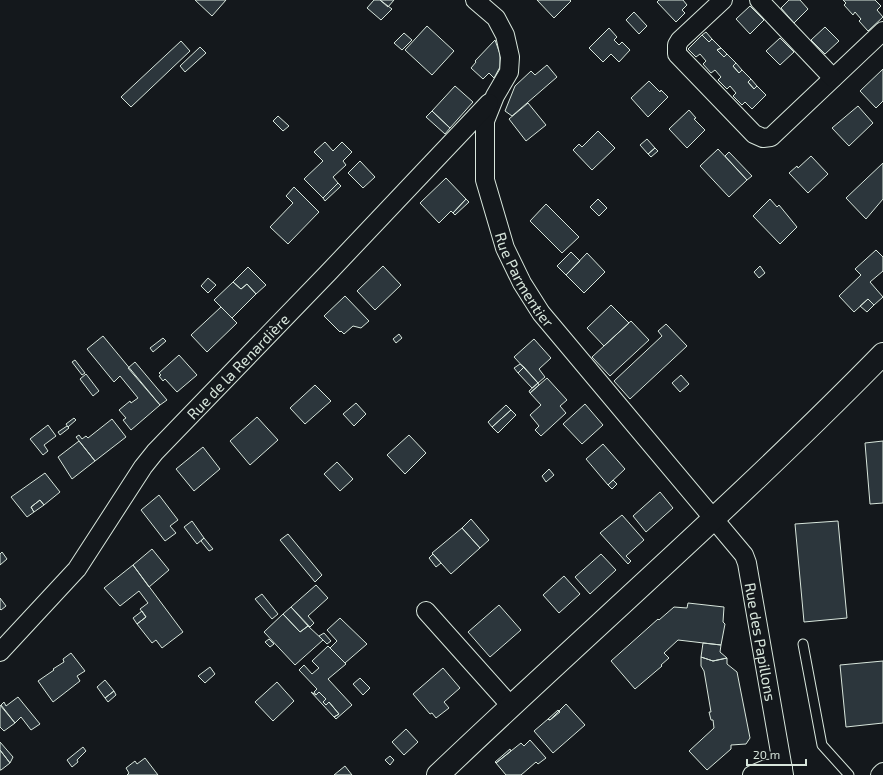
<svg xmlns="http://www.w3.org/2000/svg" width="883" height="775" font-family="'Exo 2',sans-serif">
	<rect width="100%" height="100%" fill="#14181c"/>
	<path fill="#2c363c" stroke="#d8e6dc" d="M195,0H226L212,16Z
		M374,0H380L392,9L381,20L367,8Z
		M380,0H394L388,7Z
		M537,0H570L571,1L554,18Z
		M659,0H683L687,5L682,10L685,13L676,22L657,2Z
		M789,0H800L808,9L794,23L781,8Z
		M843,0H875L881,6L877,10L883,17L868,31L859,21L861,19L855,12L853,15L844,5L846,3Z
		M750,6L764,20L750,34L736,19Z
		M634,12L647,26L639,34L626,20Z
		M427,26L454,51L432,75L405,50Z
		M825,27L839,41L825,54L811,40Z
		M609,28L617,37L614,40L619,45L622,42L630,50L619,62L611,54L603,62L589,48Z
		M706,32L712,39L709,42L702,35Z
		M404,33L412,40L402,50L394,43Z
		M702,35L709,42L712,39L721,48L717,50L724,57L727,54L736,63L733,66L739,73L742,70L751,79L748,82L754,89L757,86L766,95L752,109L745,102L742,105L733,96L736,93L730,86L727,89L718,80L721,77L715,70L711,73L703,64L706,61L700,54L696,57L688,49Z
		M780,38L794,52L780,65L766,51Z
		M495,40L500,54V67L494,78L489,73L483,79L471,68L476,62L475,61Z
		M181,41L190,51L131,107L121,97Z
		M200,47L206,53L185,72L180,66Z
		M721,48L727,54L724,57L717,50Z
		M736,63L742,70L739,73L733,66Z
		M547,65L557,77L512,116L505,111L515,86L531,71L535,75Z
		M883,69V101L876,108L860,91Z
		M751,79L757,86L754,89L748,82Z
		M649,81L660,92L661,90L668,97L648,117L631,98Z
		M455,86L473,102L450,128L432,111Z
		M528,103L546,125L526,141L509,119Z
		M858,106L873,123L849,146L832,128Z
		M689,110L696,118L694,119L705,130L687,148L669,129Z
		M432,111L450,128L445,134L426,117Z
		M278,116L289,126L283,131L273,121Z
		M598,131L615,148L592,170L573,150L579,144L582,147Z
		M647,139L655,148L648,154L640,145Z
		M325,142L333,151L342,142L352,152L343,161L346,165L333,177L338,183L323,198L304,179L323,161L314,152Z
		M655,148L658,151L651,157L648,154Z
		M718,149L747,180L729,197L700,166Z
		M729,152L752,176L747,180L725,156Z
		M811,156L828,174L808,193L789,173L797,166L798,168Z
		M360,161L375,177L363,188L348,173Z
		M883,163V199L866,219L846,198Z
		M446,178L466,199L453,213L451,211L439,223L420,203Z
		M338,183L341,186L325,201L323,198Z
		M294,187L319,212L288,244L270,227L293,203L286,196Z
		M466,199L469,202L455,215L453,213Z
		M598,199L607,208L599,216L590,207Z
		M770,199L777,207L779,205L797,227L780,244L753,216Z
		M546,204L579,237L562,253L530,221Z
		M876,250L883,257V271L870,282L883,297L874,305L868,299L854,312L839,296L861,275L855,269Z
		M571,252L580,261L566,275L557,266Z
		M587,253L605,272L584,293L566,275Z
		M383,266L401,285L375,310L357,291Z
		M760,266L765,273L759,278L754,272Z
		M248,267L266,285L256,294L247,284L241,289L233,282Z
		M208,278L216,285L208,293L201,286Z
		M233,282L241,289L247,284L256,294L232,318L214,300Z
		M345,296L369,321L361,328L353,326L344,334L341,331L340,332L324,316Z
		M868,299L874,305L867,312L860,306Z
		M611,305L629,323L604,346L587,328Z
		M221,307L237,323L207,352L191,335Z
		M631,321L649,340L610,376L592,357Z
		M666,324L687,346L630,399L614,381L662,336L658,331Z
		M399,334L402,338L396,343L393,339Z
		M103,336L160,405L131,430L123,420L126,418L119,410L130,401L131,403L138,398L120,376L114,382L87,349Z
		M163,338L166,341L153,352L150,348Z
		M534,339L551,358L539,369L545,377L538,383L514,357Z
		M179,355L197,375L177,392L165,379L163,381L159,376L161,375L159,373Z
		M75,360L85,373L82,375L72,362Z
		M135,362L167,400L160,405L128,368Z
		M520,364L524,367L518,373L514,368Z
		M524,367L538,383L532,388L518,373Z
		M86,374L99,391L93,396L80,379Z
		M681,375L689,384L680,392L672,383Z
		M547,378L567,400L560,406L566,413L541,436L535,430L539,426L530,415L541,405L530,393Z
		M538,383L539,385L530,393L529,391Z
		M315,385L331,401L305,424L290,408Z
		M356,403L366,414L354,426L343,414Z
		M585,404L603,425L582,444L563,424Z
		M506,405L511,410L492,427L488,422Z
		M511,410L516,415L498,433L492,427Z
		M257,417L278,440L250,465L230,441Z
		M74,418L76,420L68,427L66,424Z
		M112,419L126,437L95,461L76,437L79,435L82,439L86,436L88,438Z
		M48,425L56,436L44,445L48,451L43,455L30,439Z
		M67,426L69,428L60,435L58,432Z
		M409,435L426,453L405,474L387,455Z
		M79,441L95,461L72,479L58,457Z
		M883,441V503L870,504L865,443Z
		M603,444L625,469L608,485L586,459Z
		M203,447L220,469L194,491L176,469Z
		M337,462L353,479L340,491L324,474Z
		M549,469L554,475L546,482L542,476Z
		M45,473L60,492L44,505L40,500L31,507L34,512L27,517L11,497Z
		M613,480L617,484L612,489L608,485Z
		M660,492L673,508L646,532L633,516Z
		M159,495L178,520L170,526L176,533L165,541L141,510Z
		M40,500L44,505L34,512L31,507Z
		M622,515L644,540L626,556L631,561L628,564L600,533Z
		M471,519L489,540L480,548L462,528Z
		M192,521L204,538L197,544L184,527Z
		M838,521L847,618L804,622L795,524Z
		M462,528L480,548L451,574L432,553Z
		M288,534L322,575L315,582L280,540Z
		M204,538L213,549L209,551L201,541Z
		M152,549L169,570L149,587L133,565Z
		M2,552L7,559L0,565V554Z
		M433,554L441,563L436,567L429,558Z
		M601,554L616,570L590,594L575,577Z
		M133,565L183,632L162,648L156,640L152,643L137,624L146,617L140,609L148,603L139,591L120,606L104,588Z
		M564,576L580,594L559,613L543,595Z
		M316,585L328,598L308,616L314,623L310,627L291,607Z
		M262,594L278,614L272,619L255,599Z
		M0,598L6,606L1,610L0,609Z
		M688,603L724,607L723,622L725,624L721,645L678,640L664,653L669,658L661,665L662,666L635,689L611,661L658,619L659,620L674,607L687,608Z
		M499,605L521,630L490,657L468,632Z
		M291,607L308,626L300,632L283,614Z
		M142,611L146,617L137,624L133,618Z
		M283,614L300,632L308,626L323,640L295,665L264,632Z
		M340,618L367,644L345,663L330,648L337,641L327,630Z
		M324,633L331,641L327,644L319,636Z
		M269,639L274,644L270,647L265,642Z
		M703,643L721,645L720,652L727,658L713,661L701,657Z
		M328,646L346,664L328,679L352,705L336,719L334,717L339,714L329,702L326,705L323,702L326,699L319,692L316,695L314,692L317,689L299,670L304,665L312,674L319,668L312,661Z
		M71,653L85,671L77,676L80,681L53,702L38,681L54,670L53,669L64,662L63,659Z
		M701,657L713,661L727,658V664L737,672L750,738L746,744L731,745V749L707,770L689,751L714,728L713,720H711L709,712H711L704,671L701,666Z
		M883,661V723L846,727L840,665Z
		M210,667L215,674L205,683L198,676Z
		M443,668L460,688L444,702L449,708L436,718L432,713L430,714L413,694Z
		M360,678L370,688L363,695L353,684Z
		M105,680L114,691L105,698L97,687Z
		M277,682L294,701L273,721L255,702Z
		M114,691L116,695L108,702L105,698Z
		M311,692L316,695L319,692L326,699L323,702L326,705L329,702L339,714L334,717Z
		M18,697L40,724L31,730L21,717L15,723L1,705L4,702L6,706Z
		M566,704L585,725L553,753L534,731L548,719L550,720Z
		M0,705L15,723L4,731L0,727Z
		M558,710L560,712L550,720L548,719Z
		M406,729L418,742L404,755L392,742Z
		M530,740L546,758L538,764L536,762L521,775H506L496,763L521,743L524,746Z
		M0,742L13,757L10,763L0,750Z
		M83,747L86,751L77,760L78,762L72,767L67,760Z
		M510,749L511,751L496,763L495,762Z
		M0,750L10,763L1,770H0Z
		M390,756L394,760L390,765L385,760Z
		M145,758L158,775H127L129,773L126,768L135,761L137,764Z
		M345,766L352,775H334Z"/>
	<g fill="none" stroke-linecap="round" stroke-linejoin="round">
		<defs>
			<path id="lane" d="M803,644L822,745L849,775"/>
			<g id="street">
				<path id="s1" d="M475,0L496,18L505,35L510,57L509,72L495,96L485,121V180L505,248L522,283L541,313L744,555L747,563L784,775"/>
				<path d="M723,0L680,40L677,45V54L754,134L763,138L771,137L883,31"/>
				<path d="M759,0L833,78"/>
				<path d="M426,611L511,706"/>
				<path id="s2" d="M0,652L77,569L143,467L155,452L328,273L489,103"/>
				<path d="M752,775L766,769L783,768"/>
				<path d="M880,775L883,772"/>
			</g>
			<path id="secondary" d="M438,775C586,634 740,500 883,354"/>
		</defs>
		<use href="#lane" stroke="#d8e6dc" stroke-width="11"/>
		<use href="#street" stroke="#d8e6dc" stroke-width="20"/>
		<use href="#secondary" stroke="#d8e6dc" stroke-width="24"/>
		<use href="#lane" stroke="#14181c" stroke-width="9"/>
		<use href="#street" stroke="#14181c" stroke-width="18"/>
		<use href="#secondary" stroke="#14181c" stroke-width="22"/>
	</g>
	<g text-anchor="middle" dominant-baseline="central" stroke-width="3" stroke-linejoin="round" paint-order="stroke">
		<g font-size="15" fill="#d8e6dc" stroke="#14181c">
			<text stroke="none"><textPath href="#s1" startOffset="306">Rue Parmentier</textPath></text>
			<text stroke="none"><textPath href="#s2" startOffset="373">Rue de la Renardière</textPath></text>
			<text stroke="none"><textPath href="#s1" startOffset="748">Rue des Papillons</textPath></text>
		</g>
	</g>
	<path d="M747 759v6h59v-6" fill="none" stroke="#d8e6dc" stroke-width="2"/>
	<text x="753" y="759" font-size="12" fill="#d8e6dc" stroke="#14181c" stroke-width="3" paint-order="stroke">20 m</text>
</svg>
